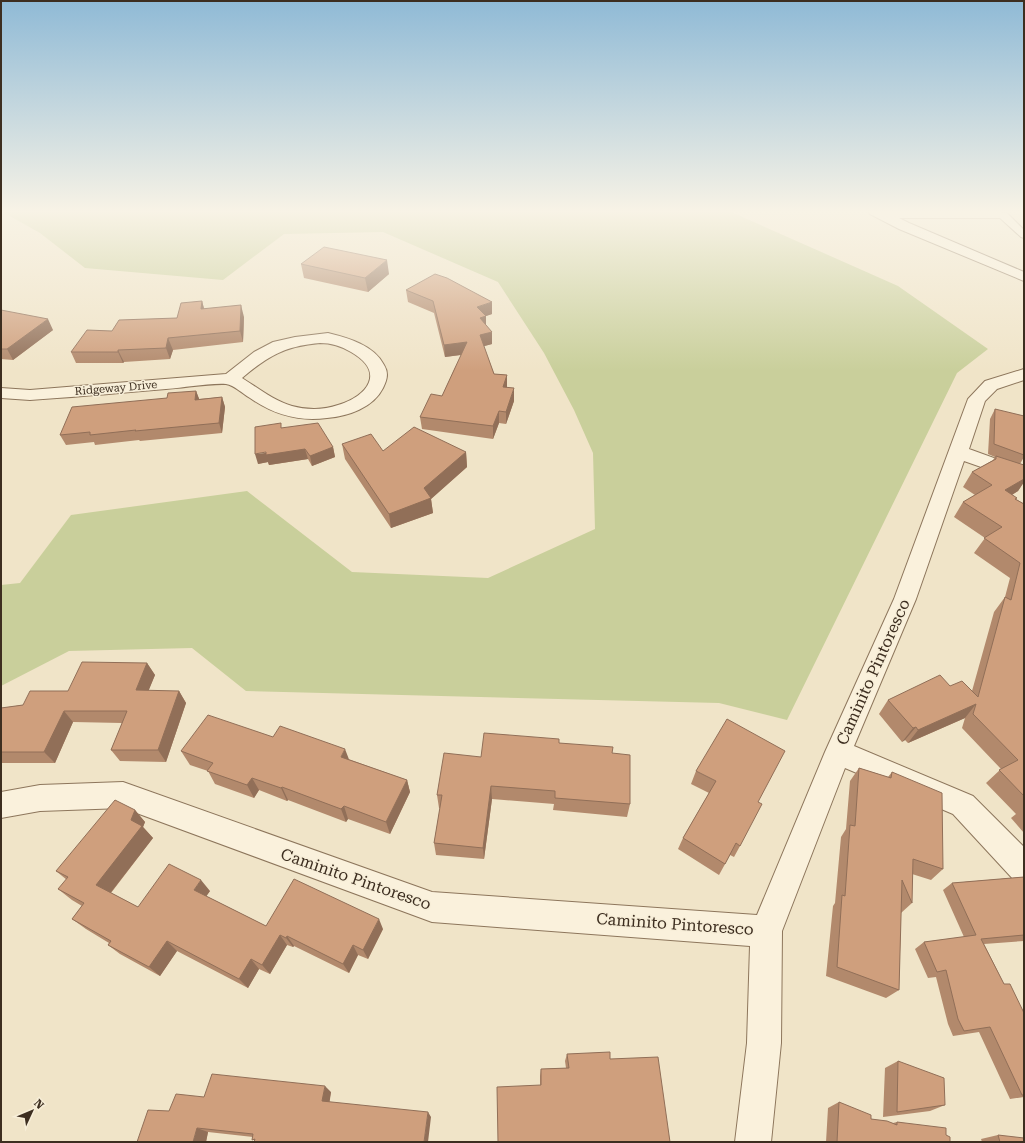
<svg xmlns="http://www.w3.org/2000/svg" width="1025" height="1143" font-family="'Roboto Serif',serif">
	<rect width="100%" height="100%" fill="#f0e4c8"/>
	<path fill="#c9cf9b" d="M1,211H729L898,286L988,349L957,373L787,720L719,703L246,691L192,648L69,651L1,686V585L20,583L71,515L247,491L352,572L488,578L595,529L593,453L574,410L544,353L498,282L383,232L284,234L223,280L85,268L40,233Z"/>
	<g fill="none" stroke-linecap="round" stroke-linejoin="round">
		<defs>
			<path id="service" d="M994,211L1007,213L1024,230V238L1021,237L1000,218H882L877,215L882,212Z"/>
			<path id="minor" d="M328,333C348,338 374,345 384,365C389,373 387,380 383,388C373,408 348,416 327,418C298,422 273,414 250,398C243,394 234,385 226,384C207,383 185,388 166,389C121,393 75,397 30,400L1,398V388L30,390L226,374L254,352L273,342L295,337ZM320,343C331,343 341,346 351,352C386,372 368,396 338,405C324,410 306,410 292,406C274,401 258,388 242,378C268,356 285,346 320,343Z
				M1024,369V380L997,389L985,401L969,449L1024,469V482L964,461L916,599L854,746L973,796L1024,847V883L1013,879L953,814L845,768L782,931L781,1043L771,1142H735L747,1043L750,946L432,922L123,808L40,811L1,818V792L40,785L123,782L432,892L757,915L825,752L894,599L968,399L985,381Z"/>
			<path id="tertiary" d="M868,211H885L909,223L1024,272V281L899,229L870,214Z"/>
		</defs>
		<use href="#service" stroke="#8d765c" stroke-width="2"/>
		<use href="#minor" stroke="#8d765c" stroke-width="2"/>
		<use href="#tertiary" stroke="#8d765c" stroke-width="2"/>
		<use href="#service" fill="#faf1dc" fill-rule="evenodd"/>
		<use href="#minor" fill="#faf1dc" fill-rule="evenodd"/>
		<use href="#tertiary" fill="#faf1dc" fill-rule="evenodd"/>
	</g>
	<path fill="#b2896c" d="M301,264L389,274L368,292L304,278Z
		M406,290L492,314L486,316V325L492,344L484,346L494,374L507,375V387L514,401L506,424L499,423L493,439L422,429L420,417L442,396L461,355L445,357L434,313L408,302Z
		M202,301L204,309L244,317L243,342L173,350L170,359L124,362L123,363H76L71,352L112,331L177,318Z
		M1,310L53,330L13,360L1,359Z
		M196,391L199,399L222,397L225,407L222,433L140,441L139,440L95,445L94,442L66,445L60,435L167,398Z
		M995,409L1024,455V457L1020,464L1024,465V482L1018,491L1012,495L1016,499L1024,504V833L1011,818L1016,814L986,783L1001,769L962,728L965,718L908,743L905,740L902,742L879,714L888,700L950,686L972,691L994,612L1005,597L1010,578L974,553L985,538L954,517L963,502L975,495L963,487L972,472L993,460L995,457L988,454L990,419Z
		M282,428L333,447L335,457L312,466L308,459L269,465L268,462L258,464Z
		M342,444L383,451L466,452L467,467L431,499L433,513L391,528L345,459Z
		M147,663L155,675L148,691H179L186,703L166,762L120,761L111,750L122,723L73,722L55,763H1V708L23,705L68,691Z
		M273,737L348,759L407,780L410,792L390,834L348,819L346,822L288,800L287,801L259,790L254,798L215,784L208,771L190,765L181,751Z
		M559,743L612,753L630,804L627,817L553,810L554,804L492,799L484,859L436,855L434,843L440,808H439L437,795L481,757Z
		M859,768L888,777L892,772L943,869L931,880L912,874V903L901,913L899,990L886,998L826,976L833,906L835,903L841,837L846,829L850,781Z
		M696,771L758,802L740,846L734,857L730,855L719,875L678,849L683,838L709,793L691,784Z
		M135,810L145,822L143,827L153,838L111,893L138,907L210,891L206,896L266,926L383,929L368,959L358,955L349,973L294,946L293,947L287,945L270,974L259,969L248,988L177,951L160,976L120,954L108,945L109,943L86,929L72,919L82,906L72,900L58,889L67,880L56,871Z
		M1024,877V941L984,944L1004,984L1024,1013V1097L1010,1099L979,1032L953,1036L948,1024L936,977L928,978L915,949L924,942L964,937L943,890L952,883Z
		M567,1054L610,1059L540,1085V1076L541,1069L566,1068L565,1061Z
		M898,1061L945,1105L930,1111L883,1117L885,1068Z
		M331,1092L329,1102L431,1117L254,1140H252L253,1137L208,1132L206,1142L169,1111L204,1097Z
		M839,1102L871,1119L893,1123L897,1122L946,1135L950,1142H826L828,1108Z
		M998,1135L1024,1142H982L981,1139Z"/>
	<path fill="#916f58" d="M387,260L389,274L368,292L365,278Z
		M202,301L205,312L201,309Z
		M492,302V314L477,319V307Z
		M241,305L244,317L243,342L240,331Z
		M486,316V328L480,318Z
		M48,319L53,330L13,360L7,349Z
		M492,332V344L481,347L480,335Z
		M168,338L173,350L170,359L166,348Z
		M467,342V354L445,357L444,345Z
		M118,350L124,362L123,363L118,352Z
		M507,375V388L503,387Z
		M514,388V401L506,424V412Z
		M196,391L200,401L195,400Z
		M222,397L225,407L222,433L219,423Z
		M499,411V423L493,439V426Z
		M333,447L335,457L312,466L310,456Z
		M305,449L308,459L269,465L268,462L258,464L255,454Z
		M466,452L467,467L431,499L433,513L391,528L389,514L424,488Z
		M1024,479V482L1018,491L995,505L1005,490Z
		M147,663L155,675L144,702L136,690Z
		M179,691L186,703L166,762L158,750Z
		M976,704L965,718L908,743L918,730Z
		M64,711L73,722L55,763L44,752Z
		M916,727L905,740L902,742L913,728Z
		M345,749L350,762L341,757Z
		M252,778L259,790L254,798L247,785Z
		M407,780L410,792L390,834L386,822Z
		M491,786L492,799L484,859L483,848Z
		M282,787L288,800L287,801L281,788Z
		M344,806L348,819L346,822L341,809Z
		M135,810L145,822L143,827L153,838L108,896L96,885L131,820Z
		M201,880L210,891L203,901L194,890Z
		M379,919L383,929L368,959L363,950Z
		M280,935L287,945L270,974L262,965Z
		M287,936L294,946L293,947L286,938Z
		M167,941L177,951L160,976L149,967Z
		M353,945L358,955L349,973L343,964Z
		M251,959L259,969L248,988L239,979Z
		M325,1086L331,1092L329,1106L322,1101Z
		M428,1112L431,1117L428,1142H424Z
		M197,1128L208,1132L206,1142H193Z"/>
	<path fill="#cf9f7d" stroke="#916f58" d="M324,247L387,260L365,278L301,264Z
		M435,274L447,278L492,302L477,307L486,316L480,318L492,332L480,335L494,374L507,375L503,387L514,388L506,412L499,411L493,426L420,417L431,394L442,396L467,342L444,345L433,301L406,290Z
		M202,301L201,309L241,305L240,331L168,338L166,348L118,350V352H71L87,330L112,331L119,320L177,318L181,303Z
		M1,310L48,319L7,349H1Z
		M196,391L195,400L222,397L219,423L135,431L136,430L90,435V432L60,435L72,407L167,398L168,393Z
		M995,409L1024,416V455L994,444Z
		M281,423V428L318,423L333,447L310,456L305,449L266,455V452L255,454V427Z
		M414,427L466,452L424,488L431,498L389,514L342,444L371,434L383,451Z
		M996,456L1024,465V479L1005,490L1017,498L1015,499L1024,504V796L999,770L1018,760L973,714L976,704L918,730L916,727L913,728L888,700L940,675L950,686L962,681L978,697L1005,597L1011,600L1020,563L984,538L1002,527L963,502L992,485L972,472L996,459Z
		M82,662L147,663L136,690L179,691L158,750H111L127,711H64L44,752H1V708L23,705L30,691H68Z
		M208,715L273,737L280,726L345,749L341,757L407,780L386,822L344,806L341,809L282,787L281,788L252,778L247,785L207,771L213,763L181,751Z
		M727,719L785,751L758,802L762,804L740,846L736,843L725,864L683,838L716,781L696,771Z
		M484,733L559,739V743L613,747L612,753L630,755V804L555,798V791L491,786L483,848L434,843L442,795H437L444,753L481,757Z
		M859,768L891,778L892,772L942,793L943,869L913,859L912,903L902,880L899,990L837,967L842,895L845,896L850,825L855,826Z
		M115,800L135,810L131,820L142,826L96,885L138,907L169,864L201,880L194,890L266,926L294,879L379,919L363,950L353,945L343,964L287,936L286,938L280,935L262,965L251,959L239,979L167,941L149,967L108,945L111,941L72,919L84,903L58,889L68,877L56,871Z
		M1024,877V935L981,939L1004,984H1010L1024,1013V1095H1022L990,1027L964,1031L958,1019L946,970L937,972L924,942L976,935L952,883Z
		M610,1052V1059L658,1057L670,1142H498L497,1087L541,1085V1069L569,1068L567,1054Z
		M898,1061L944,1078L945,1105L897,1112Z
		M212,1074L325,1086L322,1101L428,1112L424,1142H254L255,1139L252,1140L253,1134L197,1128L193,1142H137L148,1110L169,1111L176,1094L204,1097Z
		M839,1102L871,1115V1119L887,1121L897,1125V1122L946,1128V1135L950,1137V1142H837Z
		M998,1135L1024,1138V1142H1000Z"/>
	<linearGradient id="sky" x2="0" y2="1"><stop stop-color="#8fbad6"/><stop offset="0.57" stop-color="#f8f3e6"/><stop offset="1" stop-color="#f8f3e6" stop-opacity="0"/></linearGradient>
	<rect width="1025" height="371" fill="url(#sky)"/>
	<g text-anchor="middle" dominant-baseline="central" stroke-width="3" stroke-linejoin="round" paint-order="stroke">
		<g font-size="11" fill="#3d2e20" stroke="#f7eed8">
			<text transform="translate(116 388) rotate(-5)">Ridgeway Drive</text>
		</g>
		<g font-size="16" fill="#3d2e20" stroke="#f7eed8">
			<text transform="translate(873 672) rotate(-66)">Caminito Pintoresco</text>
			<text transform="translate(356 879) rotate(19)">Caminito Pintoresco</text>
			<text transform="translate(675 924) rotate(4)">Caminito Pintoresco</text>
		</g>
	</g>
	<rect width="1025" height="1143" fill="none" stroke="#3d2e20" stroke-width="4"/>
	<g transform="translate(32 1111) rotate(46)" stroke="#f7eed8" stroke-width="3" paint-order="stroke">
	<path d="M0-3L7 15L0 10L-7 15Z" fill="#3d2e20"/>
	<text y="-6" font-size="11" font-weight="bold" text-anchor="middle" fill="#3d2e20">N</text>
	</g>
</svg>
